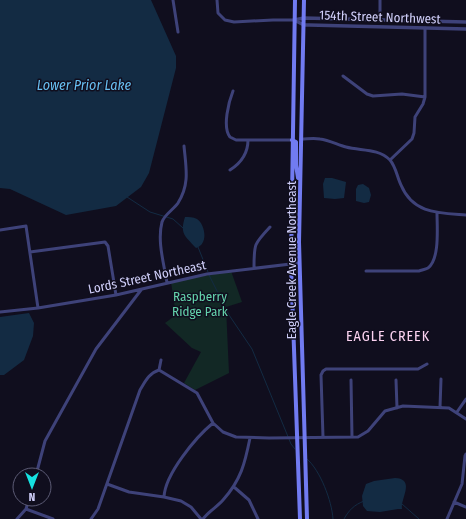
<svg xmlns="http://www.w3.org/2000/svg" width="466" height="519" font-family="'Fira Sans Condensed',sans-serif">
	<rect width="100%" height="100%" fill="#100e1e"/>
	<path fill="#122825" d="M231,271L242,302L226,307L229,373L195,390L184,383L201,352L192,348L165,323L176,315L171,282Z"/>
	<path fill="#132b43" d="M0,0H151L176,56V68L149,173L141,187L116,206L66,215L10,189L0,188Z
		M325,178H332L346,182L344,198L335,199L324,198L323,184Z
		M363,184L369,188L371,195L369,202L364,203L356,201V189L358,185Z
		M185,217C189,217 193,217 197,219C205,224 209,244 196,248L194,246C184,235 180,233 185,217Z
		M29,313L34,323L33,336L24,360L4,375H0V317Z
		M395,478C416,479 400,499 402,509H398L380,512L367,511L363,506L362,496L366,484L374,481Z"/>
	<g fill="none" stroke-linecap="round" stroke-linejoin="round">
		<path stroke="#132b43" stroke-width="1" d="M127,197L150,212L173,219L183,228
			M198,247L208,272
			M209,275L229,315L252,349L291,444L295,449
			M307,459C320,470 332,501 333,519
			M402,504L419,519
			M344,519C349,510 354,505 364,501"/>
		<path stroke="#3e4279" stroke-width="3" d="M173,0L178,32
			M217,0L218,13L225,20L234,22L273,20H294
			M380,0V21
			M343,76L367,94L373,96L402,94L425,97
			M233,91C229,101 222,127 230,137C232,138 234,139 236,140H292
			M301,139C307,139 314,138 320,139C329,140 338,145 346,147C361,151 378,148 390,160C396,167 397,177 401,185C413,214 439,213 466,215
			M390,160L412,139L414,133L415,117L423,104L425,97V28
			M230,170C241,163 248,154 248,140
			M0,230L26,226L38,308
			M30,252L105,242L108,246L116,295
			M254,267C254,244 254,244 270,227
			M366,271H419C422,270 426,269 428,268C440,259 437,227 437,213
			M167,283C164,264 157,241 162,222C164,215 174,209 178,203C190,184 186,168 184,146
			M0,312L38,308L116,295L207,274L299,263
			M159,370L197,393L213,423L223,432L236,437L269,438L358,437L368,431L385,411L403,406L449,408L466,419
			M351,380L352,437
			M396,380L397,408
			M440,407L441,379
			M457,412L466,399
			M323,437L321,375L323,371L326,369H418L427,364
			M36,475L45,441L96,349L141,290
			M107,484L129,492L164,497L181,501L191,507L201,519
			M234,487L249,500L258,519
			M164,497C165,474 196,437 213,423
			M454,502L466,507
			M26,509L53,519
			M17,519L26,509L29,499
			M91,519L98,509L140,390C145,382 149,373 159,370L161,360
			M203,519C209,511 217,507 223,500C241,480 245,463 250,438
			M447,519L462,484L465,456L466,454"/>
		<path stroke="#3e4279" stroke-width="3.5" d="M294,20L304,25H309L466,29
			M294,20L304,18L466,22"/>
		<path stroke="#717bf1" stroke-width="4" d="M295,0L291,264L300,519
			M304,0L299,242L307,519
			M292,140L296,142V165L298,178"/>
	</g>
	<g text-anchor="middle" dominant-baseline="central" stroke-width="3" stroke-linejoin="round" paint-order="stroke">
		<g font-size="13" fill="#d1d0fb" stroke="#100e1e">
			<text transform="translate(380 17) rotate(2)">154th Street Northwest</text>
			<text transform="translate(291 260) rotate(-90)">Eagle Creek Avenue Northeast</text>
			<text transform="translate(147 277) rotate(-12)">Lords Street Northeast</text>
		</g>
		<g font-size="13" fill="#64d3ac" stroke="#100e1e">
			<text x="200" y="296">Raspberry<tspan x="200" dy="15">Ridge Park</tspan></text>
		</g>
		<g font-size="14" font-style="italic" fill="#68bff1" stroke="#100e1e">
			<text x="84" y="85">Lower Prior Lake</text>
		</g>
		<g font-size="14" letter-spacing="1" fill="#fbd2f0" stroke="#100e1e">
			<text x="388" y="336">EAGLE CREEK</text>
		</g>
	</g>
	<g transform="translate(32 487) rotate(180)"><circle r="19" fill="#100e1e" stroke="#5d5c76"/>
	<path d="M0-3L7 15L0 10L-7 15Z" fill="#16e1e1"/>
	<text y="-6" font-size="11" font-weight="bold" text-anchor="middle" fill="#d1d0fb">N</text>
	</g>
</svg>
